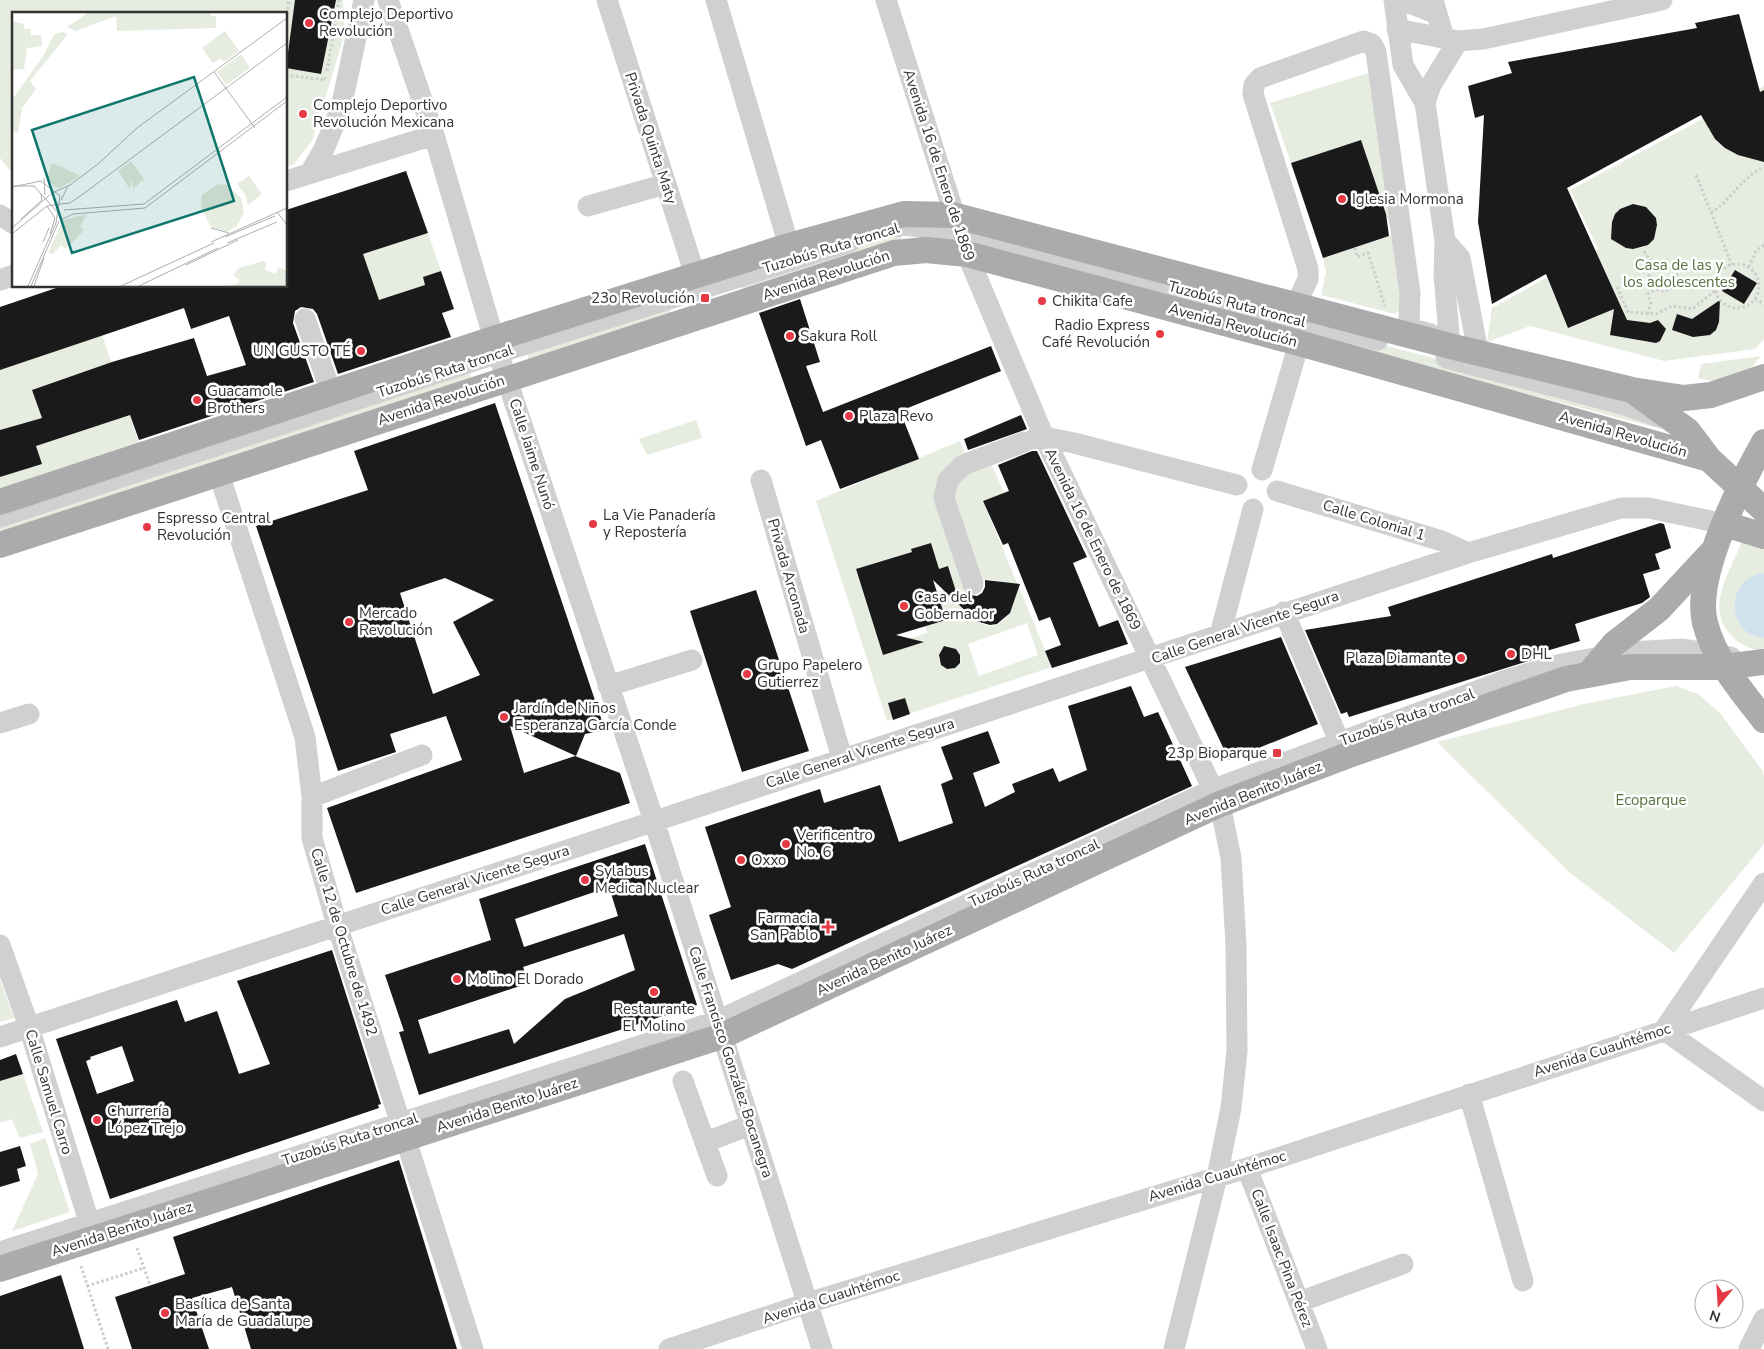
<svg xmlns="http://www.w3.org/2000/svg" width="1764" height="1349" font-family="'Nunito Sans',sans-serif">
	<rect width="100%" height="100%" fill="#fff"/>
	<path fill="#e6ecdf" fill-rule="evenodd" d="M0,0H343L344,36L312,141L294,164L286,168V14H14V176L0,158Z
		M1372,72L1403,294L1400,310L1395,314L1321,295L1326,272L1323,258L1393,235L1361,140L1291,163L1270,103Z
		M1764,86V339L1755,349L1664,361L1530,326L1487,342L1492,308L1598,249L1570,190Z
		M902,228L901,241L744,293L740,281Z
		M428,233L441,271L423,277L427,292L413,289L378,301L363,254Z
		M996,244L1629,409L1665,430L997,255Z
		M668,302L672,316L529,360L525,347Z
		M102,335L139,443L0,489V477L42,464L28,422L0,430V370ZM97,368L114,420L50,441L32,390Z
		M1761,356L1750,369L1717,382L1698,378L1701,364Z
		M467,365L472,380L0,536V519Z
		M696,420L702,438L647,455L639,439Z
		M960,441L966,456L952,500L960,476L990,461L1004,493L983,501L1052,667L887,721L816,501ZM912,552L939,569L949,566L954,586L937,592L946,620L925,626L927,633L905,640L883,655L856,570ZM989,579L1004,584L1012,606C992,660 936,588 989,579ZM1027,623L1038,655L979,676L968,644ZM950,647L959,652L961,659L955,668L947,669L941,665L939,658L946,648ZM904,698L909,711L888,703Z
		M1742,542L1764,549V651C1754,651 1744,646 1736,640C1702,613 1729,573 1742,542Z
		M1676,686L1698,694L1720,713L1762,770L1764,777V843L1761,848L1674,953L1569,872L1437,742L1584,704Z
		M0,979L14,1018L0,1022Z
		M23,1074L43,1132L20,1138L12,1119L0,1123V1081Z
		M45,1138L70,1212L12,1231L38,1174L30,1144Z"/>
	<path fill="#cfe2ee" d="M1764,573V638C1725,635 1725,577 1764,573Z"/>
	<path fill="#1a1a1a" fill-rule="evenodd" d="M295,0H336L321,74L286,68Z
		M1739,14L1760,92L1764,90V162L1738,155L1725,148L1715,139L1701,115L1567,188L1627,320L1650,323L1658,320L1666,329L1660,341L1656,343L1610,335L1614,309L1568,328L1546,274L1492,304L1478,222L1484,115L1475,118L1468,86L1512,73L1508,62L1697,28L1695,23Z
		M1361,140L1386,214L1389,236L1323,258L1291,163Z
		M406,171L428,233L363,254L379,300L425,285L423,277L441,271L454,309L442,313L451,337L338,374L317,314L313,309L301,307L295,311L293,323L314,382L139,440L130,415L36,446L42,464L0,477V430L42,418L32,390L112,362L194,338L207,376L246,365L229,316L191,329L184,308L0,370V307L62,286H286V210Z
		M1633,204L1646,207L1656,218L1657,225L1654,239L1648,245L1633,249L1626,248L1611,239L1612,222L1615,214L1620,209Z
		M1735,270L1757,283L1744,304L1722,291Z
		M800,299L820,362L806,366L823,412L991,346L1001,371L900,411L919,459L840,489L821,440L806,446L759,313Z
		M1720,300L1719,322L1716,330L1710,335L1693,337L1672,330L1677,314L1692,319Z
		M495,403L605,730L585,734L576,756L510,726L524,773L575,756L620,773L630,803L356,893L327,808L462,760L446,716L390,734L396,752L338,771L256,526L368,490L354,451ZM445,578L494,600L453,622L480,675L433,694L400,593Z
		M1021,415L1027,429L968,450L964,439Z
		M1032,451H1037L1087,557L1073,563L1099,627L1118,620L1128,644L1052,668L1045,651L1061,645L1050,617L1039,621L1008,543L1003,545L983,501L1009,491L998,465Z
		M1660,523L1664,524L1671,548L1655,554L1660,569L1643,574L1650,597L1642,603L1575,624L1580,641L1533,655L1532,660L1349,717L1347,712L1341,714L1305,630L1391,616L1388,607L1552,554L1553,558Z
		M931,543L939,569L948,566L959,601L965,594L977,596L982,593L985,587V580L1020,584L1010,613L997,624L990,625L976,621L933,580L946,620L896,635L924,642L883,655L856,569L912,552L911,549Z
		M756,590L809,751L742,772L690,611Z
		M1281,637L1318,724L1229,760L1185,667Z
		M944,646L956,649L960,655V663L955,668L947,669L941,665L939,655Z
		M1131,686L1144,717L1158,712L1192,786L792,969L778,964L731,980L709,915L731,907L705,827L820,789L824,803L880,785L899,842L953,823L941,784L953,779L941,747L988,731L1000,763L973,773L985,807L1015,792L1012,784L1053,768L1059,782L1087,770L1068,706Z
		M905,698L910,714L893,720L888,703Z
		M645,844L697,1005L419,1095L399,1032L404,1031L385,975L491,940L479,899ZM609,887L618,916L524,947L515,919ZM624,934L635,970L565,999L514,1044L509,1029L429,1054L418,1020L529,983L523,967Z
		M332,950L381,1104L378,1105L379,1108L110,1199L56,1039L177,1000L185,1022L217,1011L239,1074L270,1064L237,981ZM122,1046L134,1081L97,1094L86,1061L91,1059L90,1057Z
		M16,1054L23,1074L0,1081V1060Z
		M20,1146L26,1166L17,1169L20,1181L0,1187V1152Z
		M399,1160L457,1349H251L232,1287L192,1298L209,1349H132L115,1297L185,1274L173,1237Z
		M61,1275L84,1349H0V1296Z"/>
	<g fill="none" stroke-linecap="round" stroke-linejoin="round">
		<path stroke="#cdcdcd" stroke-width="3" stroke-dasharray="2.5 2.5" stroke-linecap="butt" d="M286,19L289,0
			M327,71L339,0
			M286,75L325,80V77
			M1696,175L1732,265
			M1711,213C1731,200 1742,177 1764,167
			M1355,248L1357,257L1368,253L1385,306
			M1644,251L1654,266
			M1649 277a14 14 0 1 1 28 0a14 14 0 1 1-28 0Z
			M1715 286a22 22 0 1 1 44 0a22 22 0 1 1-44 0Z
			M1749,267L1756,251L1764,245
			M1617,287L1628,312L1656,314L1672,306L1692,309L1716,290
			M1755,299L1764,304
			M1648,314L1651,303L1648,294L1657,289
			M137,1248L150,1285
			M81,1266L108,1349
			M87,1286L144,1268"/>
		<path stroke="#d0d0d0" stroke-width="21" d="M388,0L434,135L498,353L654,821L822,1349
			M607,0L695,275
			M716,0L789,246
			M886,0L967,254L1044,437L1220,804L1231,858L1236,945L1237,1051L1231,1108L1217,1177L1174,1349
			M1394,0L1403,65L1425,103L1445,241L1444,275L1450,346
			M1402,0L1437,14
			M1433,0L1444,38
			M1397,29L1458,41L1483,39L1662,0
			M1425,103L1431,85L1458,41
			M310,173L324,149L341,108L364,0
			M286,181L434,135
			M588,206L666,184
			M0,215L14,224
			M896,227L903,225L959,232L1378,340
			M1445,241L1460,258L1478,352
			M0,280L14,275
			M1287,303L1299,298L1308,279V269L1253,94L1254,85L1260,78L1364,41L1372,44L1376,52L1410,293L1409,322L1413,329L1431,334
			M305,319L327,381L328,393
			M1446,358L1622,404L1660,417
			M1034,439L1044,437L1074,443L1237,485
			M1262,470L1299,343
			M219,474L305,737L312,797V838L337,925L473,1349
			M761,480L842,758
			M1277,491L1442,541L1468,553
			M0,517L498,353L850,242
			M973,584L944,498L948,480L963,465L1024,442
			M1284,612L1345,755
			M1220,635L1253,509
			M608,686L692,660
			M0,723L29,714
			M312,797L422,755
			M0,945L29,1027L94,1238
			M1664,1030L1764,883
			M1664,1030L1764,1101
			M0,1037L1468,553L1621,508H1649L1725,524
			M683,1081L717,1176
			M1469,1094L1523,1281
			M706,1142L750,1125
			M1247,1168L1317,1349
			M0,1252L717,1021L1214,789L1506,680L1561,664L1628,652L1683,649L1731,657
			M1299,1302L1403,1264
			M669,1349L808,1303L1247,1168L1764,998
			M1749,1349L1764,1319"/>
		<path stroke="#ababab" stroke-width="26" d="M1636,393L1688,431L1709,459
			M1764,442C1741,483 1693,577 1705,623C1715,661 1741,690 1764,720
			M0,502L493,339L789,246L904,214L953,215L1450,346L1632,390L1684,398L1711,395L1764,377
			M1725,524L1764,536
			M0,545L894,253L926,250L967,254L1299,343L1709,459L1764,510
			M1588,675L1614,644L1659,609L1713,551
			M0,1269L722,1036L1220,804L1346,756L1566,679L1630,667H1724L1764,662"/>
	</g>
	<g fill="#e63946" stroke="#fff" stroke-width="2">
		<circle cx="309" cy="23" r="5"/>
		<circle cx="303" cy="114" r="5"/>
		<circle cx="1342" cy="199" r="5"/>
		<rect x="700" y="293" width="10" height="10" rx="2.5"/>
		<circle cx="1042" cy="301" r="5"/>
		<circle cx="1160" cy="334" r="5"/>
		<circle cx="790" cy="336" r="5"/>
		<circle cx="361" cy="351" r="5"/>
		<circle cx="197" cy="400" r="5"/>
		<circle cx="849" cy="416" r="5"/>
		<circle cx="593" cy="524" r="5"/>
		<circle cx="147" cy="527" r="5"/>
		<circle cx="904" cy="606" r="5"/>
		<circle cx="349" cy="622" r="5"/>
		<circle cx="1511" cy="654" r="5"/>
		<circle cx="1461" cy="658" r="5"/>
		<circle cx="747" cy="674" r="5"/>
		<circle cx="504" cy="717" r="5"/>
		<rect x="1272" y="748" width="10" height="10" rx="2.5"/>
		<circle cx="786" cy="844" r="5"/>
		<circle cx="741" cy="860" r="5"/>
		<circle cx="585" cy="880" r="5"/>
		<path d="M825.5 919.5h5v5h5v5h-5v5h-5v-5h-5v-5h5z"/>
		<circle cx="457" cy="979" r="5"/>
		<circle cx="654" cy="992" r="5"/>
		<circle cx="97" cy="1120" r="5"/>
		<circle cx="165" cy="1313" r="5"/>
	</g>
	<g text-anchor="middle" dominant-baseline="central" stroke-width="5" stroke-linejoin="round" paint-order="stroke">
		<g font-size="15" fill="#333" stroke="#fff" text-anchor="start">
			<text x="319" y="14">Complejo Deportivo<tspan x="319" dy="17">Revolución</tspan></text>
			<text x="313" y="105">Complejo Deportivo<tspan x="313" dy="17">Revolución Mexicana</tspan></text>
			<text x="1352" y="199">Iglesia Mormona</text>
			<text x="695" y="298" text-anchor="end">23o Revolución</text>
			<text x="1052" y="301">Chikita Cafe</text>
			<text x="1150" y="325" text-anchor="end">Radio Express<tspan x="1150" dy="17">Café Revolución</tspan></text>
			<text x="800" y="336">Sakura Roll</text>
			<text x="351" y="351" text-anchor="end">UN GUSTO TÉ</text>
			<text x="207" y="391">Guacamole<tspan x="207" dy="17">Brothers</tspan></text>
			<text x="859" y="416">Plaza Revo</text>
			<text x="603" y="515">La Vie Panadería<tspan x="603" dy="17">y Repostería</tspan></text>
			<text x="157" y="518">Espresso Central<tspan x="157" dy="17">Revolución</tspan></text>
			<text x="914" y="597">Casa del<tspan x="914" dy="17">Gobernador</tspan></text>
			<text x="359" y="613">Mercado<tspan x="359" dy="17">Revolución</tspan></text>
			<text x="1521" y="654">DHL</text>
			<text x="1451" y="658" text-anchor="end">Plaza Diamante</text>
			<text x="757" y="665">Grupo Papelero<tspan x="757" dy="17">Gutierrez</tspan></text>
			<text x="514" y="708">Jardín de Niños<tspan x="514" dy="17">Esperanza García Conde</tspan></text>
			<text x="1267" y="753" text-anchor="end">23p Bioparque</text>
			<text x="796" y="835">Verificentro<tspan x="796" dy="17">No. 6</tspan></text>
			<text x="751" y="860">Oxxo</text>
			<text x="595" y="871">Sylabus<tspan x="595" dy="17">Medica Nuclear</tspan></text>
			<text x="818" y="918" text-anchor="end">Farmacia<tspan x="818" dy="17">San Pablo</tspan></text>
			<text x="467" y="979">Molino El Dorado</text>
			<text x="654" y="1009" text-anchor="middle">Restaurante<tspan x="654" dy="17">El Molino</tspan></text>
			<text x="107" y="1111">Churrería<tspan x="107" dy="17">López Trejo</tspan></text>
			<text x="175" y="1304">Basílica de Santa<tspan x="175" dy="17">María de Guadalupe</tspan></text>
		</g>
		<g font-size="15" fill="#333" stroke="#fff">
			<text transform="translate(651 138) rotate(72)">Privada Quinta Maty</text>
			<text transform="translate(939 165) rotate(72)">Avenida 16 de Enero de 1869</text>
			<text transform="translate(831 248) rotate(-17)">Tuzobús Ruta troncal</text>
			<text transform="translate(826 275) rotate(-18)">Avenida Revolución</text>
			<text transform="translate(1237 304) rotate(15)">Tuzobús Ruta troncal</text>
			<text transform="translate(1233 325) rotate(15)">Avenida Revolución</text>
			<text transform="translate(445 371) rotate(-18)">Tuzobús Ruta troncal</text>
			<text transform="translate(441 400) rotate(-18)">Avenida Revolución</text>
			<text transform="translate(1623 434) rotate(16)">Avenida Revolución</text>
			<text transform="translate(532 454) rotate(72)">Calle Jaime Nunó</text>
			<text transform="translate(1374 520) rotate(17)">Calle Colonial 1</text>
			<text transform="translate(1093 539) rotate(64)">Avenida 16 de Enero de 1869</text>
			<text transform="translate(789 576) rotate(74)">Privada Arconada</text>
			<text transform="translate(1245 627) rotate(-19)">Calle General Vicente Segura</text>
			<text transform="translate(1407 717) rotate(-20)">Tuzobús Ruta troncal</text>
			<text transform="translate(860 753) rotate(-18)">Calle General Vicente Segura</text>
			<text transform="translate(1253 793) rotate(-22)">Avenida Benito Juárez</text>
			<text transform="translate(1034 873) rotate(-25)">Tuzobús Ruta troncal</text>
			<text transform="translate(475 880) rotate(-18)">Calle General Vicente Segura</text>
			<text transform="translate(344 942) rotate(73)">Calle 12 de Octubre de 1492</text>
			<text transform="translate(884 960) rotate(-25)">Avenida Benito Juárez</text>
			<text transform="translate(1602 1050) rotate(-18)">Avenida Cuauhtémoc</text>
			<text transform="translate(731 1062) rotate(72)">Calle Francisco González Bocanegra</text>
			<text transform="translate(49 1092) rotate(73)">Calle Samuel Carro</text>
			<text transform="translate(507 1105) rotate(-18)">Avenida Benito Juárez</text>
			<text transform="translate(350 1139) rotate(-18)">Tuzobús Ruta troncal</text>
			<text transform="translate(1217 1176) rotate(-17)">Avenida Cuauhtémoc</text>
			<text transform="translate(122 1229) rotate(-18)">Avenida Benito Juárez</text>
			<text transform="translate(1282 1258) rotate(69)">Calle Isaac Pina Pérez</text>
			<text transform="translate(831 1297) rotate(-18)">Avenida Cuauhtémoc</text>
		</g>
		<g font-size="15" fill="#56703f" stroke="#fff">
			<text x="1679" y="265">Casa de las y<tspan x="1679" dy="17">los adolescentes</tspan></text>
			<text x="1651" y="800">Ecoparque</text>
		</g>
	</g>
	<g transform="translate(12 12)">
		<rect width="275" height="275" fill="#fff"/>
		<path d="M76,1H198L199,4H204V16L105,19L104,4L63,19L55,15ZM0,9L12,12V17H19V23H29L30,34L15,36L12,57L0,58ZM213,19L227,39L212,50L209,46L201,51L190,36ZM51,20L56,22L18,69L24,77L10,96L5,93L10,97L6,121L0,118V88L33,41L42,22ZM229,42L238,56L214,73L205,60ZM119,149L132,167L121,177V171L116,164L120,172L117,176L106,159ZM40,151L52,156L68,164L48,176L43,175L35,166ZM237,164L250,182L236,193L233,182L225,172ZM206,172L215,173L229,186L232,200L225,214L215,220L199,215L189,196L190,183ZM75,202L68,214L72,218L54,237L49,233L41,242L36,241L51,208ZM251,249L254,250L253,258L264,262L266,255L274,258L275,274H217L225,272L228,268L221,263L227,256Z" fill="#e6ecdf"/>
		<path fill="none" stroke="#adadad" stroke-width="1" d="M202,60L243,116M32,166L33,183M2,174H22L47,202M0,175L29,169L48,184L44,211L16,274M49,188L56,174M48,192L58,191L71,182L275,31M35,194L43,206L38,222M52,198L132,192L275,85M265,200L275,213M9,207L30,188L29,182M48,208L61,202L133,196L275,89M0,216L40,181L58,173L86,152L125,116L275,6M199,216L217,221M0,222L35,194L48,192M213,225L263,204M31,230L37,216M199,230L275,196M215,231L265,210M174,253L226,228M19,274L47,209M22,274L32,246M109,274L202,231M127,274L206,236"/>
		<path fill="#0f766e" fill-opacity="0.15" stroke="#0f766e" stroke-width="2.5" d="M182,65L222,189L60,241L20,118Z"/>
		<rect width="275" height="275" fill="none" stroke="#333" stroke-width="2.5"/>
	</g>
	<g transform="translate(1719 1304) rotate(198)"><circle r="24" fill="#ffffff" stroke="#adadad"/>
	<path d="M0-4L9 19L0 12L-9 19Z" fill="#e63946"/>
	<text y="-8" font-size="14" font-weight="bold" text-anchor="middle" fill="#333333">N</text>
	</g>
</svg>
